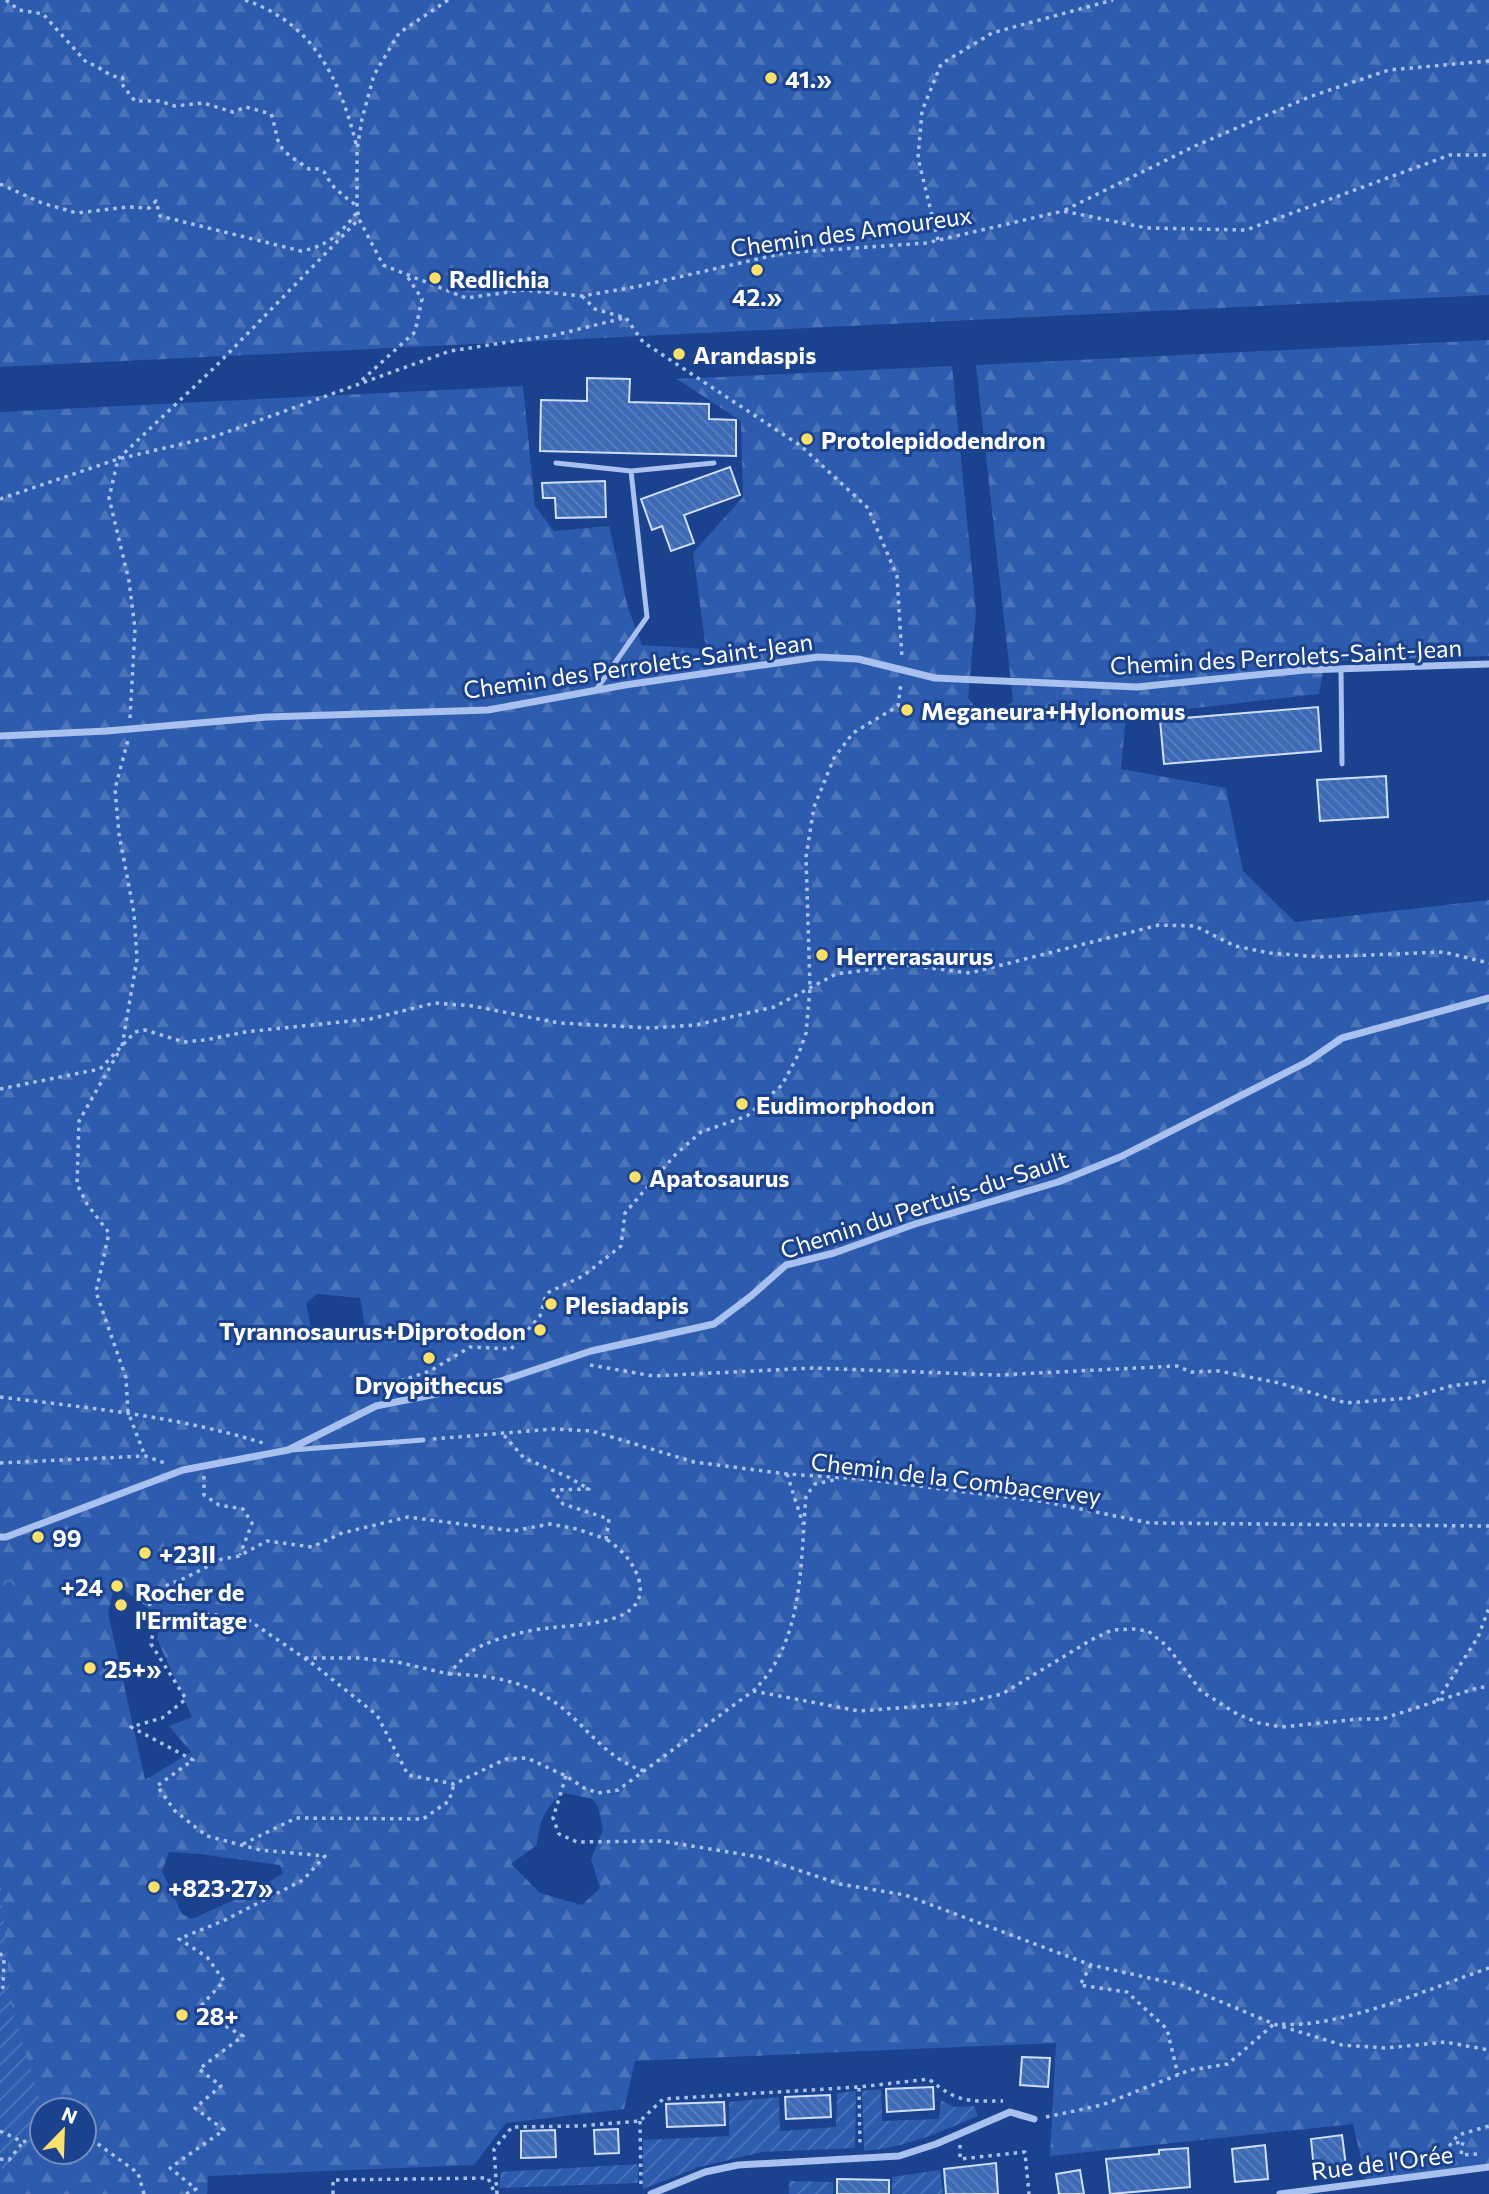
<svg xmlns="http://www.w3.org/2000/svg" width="1489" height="2194" font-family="Commissioner,sans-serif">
	<defs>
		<pattern id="forest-firs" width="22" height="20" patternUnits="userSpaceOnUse" patternTransform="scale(1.75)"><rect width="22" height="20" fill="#2d5bad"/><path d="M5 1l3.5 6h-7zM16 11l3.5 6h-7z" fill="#4c74b9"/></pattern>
		<pattern id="park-crowns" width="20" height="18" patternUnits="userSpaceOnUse" patternTransform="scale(1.75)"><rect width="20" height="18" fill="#2d5bad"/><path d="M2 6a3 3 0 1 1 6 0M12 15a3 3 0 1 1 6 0" fill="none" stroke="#4c74b9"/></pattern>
		<pattern id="garden-furrows" width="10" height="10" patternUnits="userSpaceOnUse" patternTransform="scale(1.75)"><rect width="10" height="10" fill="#2d5bad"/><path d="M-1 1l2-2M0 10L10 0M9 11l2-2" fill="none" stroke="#4c74b9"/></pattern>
		<pattern id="building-back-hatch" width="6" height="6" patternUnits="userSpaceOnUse" patternTransform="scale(1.75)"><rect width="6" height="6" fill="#3e69b5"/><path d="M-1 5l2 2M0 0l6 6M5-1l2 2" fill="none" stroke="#5b80c0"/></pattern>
	</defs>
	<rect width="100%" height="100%" fill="#1a428f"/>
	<path fill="url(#forest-firs)" fill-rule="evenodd" d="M0,0H1489V295L0,367Z
		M1489,340V656L1325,661L1319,694L1126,716L1121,769L1226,788L1243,871L1295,922L1489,900V2167L1367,2184L1353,2124L1050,2156L1056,2043L635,2061L624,2109L506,2123L474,2165L208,2176L207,2194H0V1603L27,1595L0,1558V412L523,386L535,506L554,531L609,526L628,608L642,645L706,649L693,553L743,497L741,421L677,379L952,366L976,612L968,698L990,723L1013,701L976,365ZM317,1294L360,1298L364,1321L363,1334L340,1338L312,1333L306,1303ZM115,1583L161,1618L157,1639L192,1717L169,1726L191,1752L145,1780L108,1613ZM565,1793L592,1799L598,1806L603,1830L591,1859L600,1888L582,1905L540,1893L511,1864L537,1845C539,1823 545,1805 565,1793ZM169,1852L200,1854L280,1865L283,1873L256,1890L192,1919L182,1914L162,1871ZM42,2110H84V2152H42Z"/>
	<path fill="url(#park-crowns)" d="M0,1558L28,1595L0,1603Z"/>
	<path fill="url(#garden-furrows)" d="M0,1878L11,2003L43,2110L42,2143L22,2151L8,2170L0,2168Z
		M881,2089L882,2121L939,2119L941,2100L954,2107L974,2106L978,2116C940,2132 905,2148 864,2151L862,2091Z
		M856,2091L855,2148L762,2152L699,2167L643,2189V2140L729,2136V2102L779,2097L780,2131L836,2127L837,2093Z
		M639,2164L638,2183L499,2188L501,2172Z
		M940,2170L943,2194H892V2177Z
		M789,2181L833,2182V2194H789Z"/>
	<path fill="url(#building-back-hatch)" stroke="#cedefa" stroke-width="2" d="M587,378L630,379L629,402L709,404V419L736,420V456L540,451L541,400L587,401Z
		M730,467L740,495L684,515L694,543L671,551L662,526L652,530L641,499Z
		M605,481L606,517L556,518L555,498H543L542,483Z
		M1318,707L1321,751L1164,764L1160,720Z
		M1386,776L1388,817L1320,821L1317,780Z
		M1022,2057L1050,2058L1048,2087L1020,2085Z
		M933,2087L934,2109L887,2112L886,2089Z
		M830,2095L831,2117L786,2119L785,2097Z
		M724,2102L725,2125L667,2127L666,2104Z
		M618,2129L619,2153L595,2154L594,2130Z
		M555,2130L556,2157L521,2158V2131Z
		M1342,2135L1346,2166L1314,2170L1311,2139Z
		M1265,2145L1268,2179L1235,2182L1232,2149Z
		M1188,2148L1190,2187L1110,2194L1106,2159L1159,2154V2150Z
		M996,2163L998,2194H946L944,2169Z
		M1080,2170L1084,2194H1059L1056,2174Z
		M837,2179L889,2180V2194H837Z"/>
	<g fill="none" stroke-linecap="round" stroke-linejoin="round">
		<path stroke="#a8c1ee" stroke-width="3.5" stroke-dasharray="3.5 5" stroke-linecap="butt" d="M6,0L19,10L43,14L87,63C100,65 108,78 122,77L125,83L123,86L135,101H159L175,106L203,103L233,112L246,107L271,114C274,122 275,129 277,137C280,153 297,160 309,169C329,167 324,177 334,187C341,194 349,200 357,206
			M245,0C314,23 341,81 357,148
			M448,0L399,33L374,75L362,119L357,150V207L359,219L383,265L466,298L524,290L582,296L635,287L784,253L926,243L1063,211L1147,228L1246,230L1450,155H1489
			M0,184L42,203L77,213L128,207L149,208L156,201L160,216L301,251C329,246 341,233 358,211
			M1065,210L1195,146L1309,97L1389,70L1489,61
			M938,240L918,158L922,111L941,64L992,33L1113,0
			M582,296L595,309L626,318L643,342L801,446L868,508L897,576L902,658
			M362,380L415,332L422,299L407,276
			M0,499L118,459L216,436L450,351L555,335L624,318
			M130,718L135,629L129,581L109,498L118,459L216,366L359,219
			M122,1046L137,959L134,913L119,834L115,789L128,740
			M118,1053L79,1121L77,1184L87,1204L109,1233L96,1292L126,1378L128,1412L145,1456
			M0,1089L100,1069L135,1032L145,1030L184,1042L205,1040L245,1032L370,1019L435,1003L473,1006L559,1023L651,1028L696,1025L774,1007L836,974L906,965L970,973L1159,925L1195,926L1235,946L1269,953L1320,957L1443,952L1489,963
			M590,1365L653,1376L813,1368L998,1375L1177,1366L1191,1372L1219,1371L1279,1383L1346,1403L1409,1398L1451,1386L1489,1381
			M388,1391L394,1383L430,1371L470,1347L511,1349L540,1316L545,1298L549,1292L583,1276L621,1246L625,1213L675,1155L701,1132L747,1116L782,1085L799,1053L806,1033L810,988L806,857L814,807L834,758L853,733L898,706L901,683
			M0,1397C89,1408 177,1416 263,1443
			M433,1439L553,1429L592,1431L694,1462L787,1474L862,1479L1046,1502L1150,1523L1489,1526
			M0,1463L145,1456L165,1463
			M787,1474L803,1524
			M204,1476V1495L219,1505L243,1509L252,1523L240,1555
			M155,1620L210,1614L250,1621L313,1664L377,1715L408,1775L454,1784L506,1759L527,1758L566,1776L584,1788L598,1793L618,1790L753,1691C805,1642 800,1562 806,1496L815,1484L839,1479
			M305,1658H358L397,1662L449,1674C458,1663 468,1652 481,1646C500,1637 528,1630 549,1628C577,1624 651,1626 639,1580C633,1561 621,1549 606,1539
			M449,1674C493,1675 533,1682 567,1712C593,1735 610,1760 644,1771
			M753,1691L859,1711L963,1703L1002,1694L1091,1640L1112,1630L1133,1629L1148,1631L1167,1646L1201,1691L1237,1714L1259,1723L1282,1727L1359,1719H1382L1480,1687L1489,1688
			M1437,1701L1478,1637L1489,1608
			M566,1776L553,1818L559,1834L577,1842L661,1841L759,1857L840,1884L905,1895L1091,1965L1181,1985L1274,2024L1342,2045L1386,2048L1445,2042L1489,2050
			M243,1844L296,1818L423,1819L449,1801L454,1784
			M0,1953L4,1958L3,1987L0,1990
			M1091,1965L1080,1985L1127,1992L1167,2029L1178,2075
			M1282,2024C1339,2029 1433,1987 1489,1968
			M859,2088L860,2147
			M1046,2117L1102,2105L1190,2070L1228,2064L1274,2024
			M640,2121L641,2186
			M0,2131L23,2142L42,2135
			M84,2134L138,2173L144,2194
			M960,2145V2159L1025,2152L1029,2194
			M1477,2154L1461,2155L1463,2141L1450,2145L1458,2135L1489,2126
			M0,2159L9,2160L23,2142
			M186,2194L196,2189L170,2168L224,2130L195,2108L221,2086L199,2069L243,2036L197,2010L224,1981L207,1957L179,1939L225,1920L303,1880L325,1856L260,1850L207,1836L175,1811L157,1786L193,1760L131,1727L162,1718L186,1699L151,1644L155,1620L146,1594L185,1578L222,1559L239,1556L267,1541L312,1547L342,1533L408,1517L513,1531L550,1524L577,1529L606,1539L609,1519L563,1504L553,1490L589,1489L568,1477L524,1458L501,1432
			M333,2194V2180L488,2178L495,2194
			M497,2194L494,2149L512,2127L579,2126L640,2121L663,2099L859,2087L929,2079C958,2103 967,2101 1003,2101"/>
		<path stroke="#a8c1ee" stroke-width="5" d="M556,463L631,471L714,463
			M1341,669L1342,764
			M596,690L647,617L631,471
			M291,1450L423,1440"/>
		<path stroke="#a8c1ee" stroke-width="7" d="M0,736L107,731L267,717L488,710L625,685L818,657L858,659L935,678L1137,687L1305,670L1489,664
			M0,1537H6L183,1470L288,1450L376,1406L501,1381L591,1351L714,1324L751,1296L786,1265L834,1253L915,1224L1058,1182L1120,1157L1307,1062L1342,1038L1489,998
			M651,2194L705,2172L738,2165L899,2156L936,2144L1010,2112L1034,2119
			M1280,2194L1489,2167"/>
	</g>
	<g fill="#ffe165" stroke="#1a428f" stroke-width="2.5">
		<circle cx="771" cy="78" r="7"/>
		<circle cx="757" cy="270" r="7"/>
		<circle cx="435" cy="278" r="7"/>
		<circle cx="679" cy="354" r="7"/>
		<circle cx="807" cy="439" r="7"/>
		<circle cx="907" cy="710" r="7"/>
		<circle cx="822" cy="955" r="7"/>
		<circle cx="742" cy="1104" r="7"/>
		<circle cx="635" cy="1177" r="7"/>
		<circle cx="551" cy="1304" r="7"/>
		<circle cx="540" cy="1330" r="7"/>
		<circle cx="429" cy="1358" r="7"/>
		<circle cx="38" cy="1537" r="7"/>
		<circle cx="145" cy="1553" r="7"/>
		<circle cx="117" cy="1586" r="7"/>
		<circle cx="121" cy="1605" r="7"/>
		<circle cx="90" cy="1668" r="7"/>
		<circle cx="154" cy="1887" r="7"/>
		<circle cx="182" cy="2015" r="7"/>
	</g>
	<g text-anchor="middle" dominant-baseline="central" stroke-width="6" stroke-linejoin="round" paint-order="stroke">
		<g font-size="24" font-weight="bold" fill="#fff" stroke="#1a428f" text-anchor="start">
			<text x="785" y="78">41.»</text>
			<text x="449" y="278">Redlichia</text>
			<text x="757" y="296" text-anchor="middle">42.»</text>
			<text x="693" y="354">Arandaspis</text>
			<text x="821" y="439">Protolepidodendron</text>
			<text x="921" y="710">Meganeura+Hylonomus</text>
			<text x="836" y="955">Herrerasaurus</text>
			<text x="756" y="1104">Eudimorphodon</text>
			<text x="649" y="1177">Apatosaurus</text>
			<text x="565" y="1304">Plesiadapis</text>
			<text x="526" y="1330" text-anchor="end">Tyrannosaurus+Diprotodon</text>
			<text x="429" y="1384" text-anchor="middle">Dryopithecus</text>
			<text x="52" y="1537">99</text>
			<text x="159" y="1553">+23II</text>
			<text x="103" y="1586" text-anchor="end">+24</text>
			<text x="135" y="1591">Rocher de<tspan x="135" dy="28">l'Ermitage</tspan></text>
			<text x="104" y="1668">25+»</text>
			<text x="168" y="1887">+823·27»</text>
			<text x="196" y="2015">28+</text>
		</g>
		<g font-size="24" fill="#fff" stroke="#1a428f">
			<text transform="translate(851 231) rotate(-8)">Chemin des Amoureux</text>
			<text transform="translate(1286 656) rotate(-3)">Chemin des Perrolets-Saint-Jean</text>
			<text transform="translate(638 665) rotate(-8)">Chemin des Perrolets-Saint-Jean</text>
			<text transform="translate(924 1204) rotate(-18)">Chemin du Pertuis-du-Sault</text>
			<text transform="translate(956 1478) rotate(7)">Chemin de la Combacervey</text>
			<text transform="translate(1382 2162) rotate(-7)">Rue de l'Orée</text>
		</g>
	</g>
	<g transform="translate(63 2131) rotate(23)"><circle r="33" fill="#1a428f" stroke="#768ebc" stroke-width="2"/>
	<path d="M0-5L12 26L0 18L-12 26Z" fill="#ffe165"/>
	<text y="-10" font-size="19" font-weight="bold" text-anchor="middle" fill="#ffffff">N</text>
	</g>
</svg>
